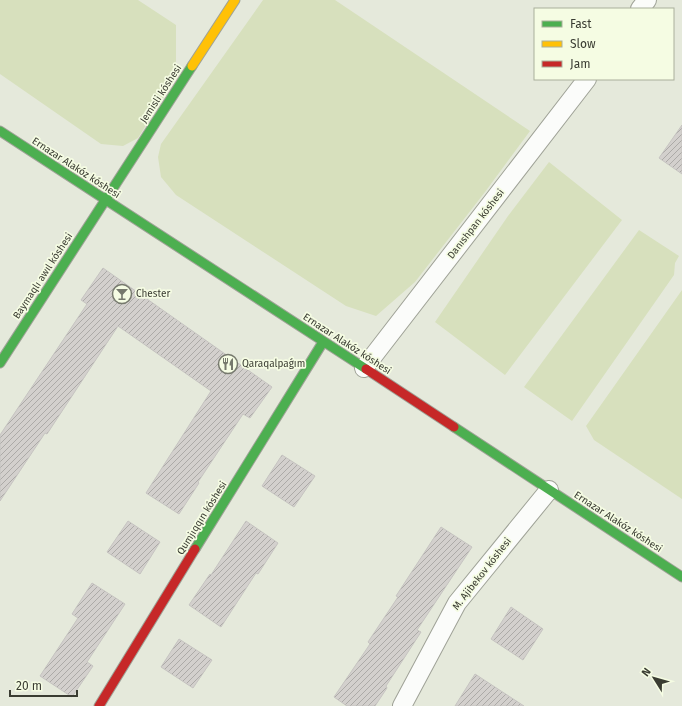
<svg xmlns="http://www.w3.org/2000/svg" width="682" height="706" font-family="'Fira Sans',sans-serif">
	<defs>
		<pattern id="building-hatch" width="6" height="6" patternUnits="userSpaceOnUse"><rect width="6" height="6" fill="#d3d0cd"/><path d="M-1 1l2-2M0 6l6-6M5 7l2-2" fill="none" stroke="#acaaa7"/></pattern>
	</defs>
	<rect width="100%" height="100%" fill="#e5e9db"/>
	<path fill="#d7e0bd" d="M0,0H138L176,25V61L167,92L138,138L123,146L101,144L0,74Z
		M263,0H335L530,131L485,192L415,282L376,316L346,306L176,195L161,177L158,157L161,144Z
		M549,162L622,220L505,375L435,322L508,216Z
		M639,230L679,256L675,263L674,275L572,421L524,387Z
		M682,290V499L594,440L586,426Z"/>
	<path fill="url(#building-hatch)" stroke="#c6c4c1" d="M682,125V174L659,158Z
		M103,268L272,387L250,418L243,414L198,482L199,483L179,514L146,493L211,391L118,326L47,434L45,433L0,501V435L87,304L81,300Z
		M282,455L315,476L294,507L262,486Z
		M128,521L160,542L140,574L107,552Z
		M246,521L278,543L258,574L256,573L221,627L189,605L210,574L211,575Z
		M441,527L472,547L417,630L421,632L386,686L387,688L375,706H347L334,697L370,644L368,642L398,597L396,596Z
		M92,583L125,604L87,662L93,666L72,697L40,676L78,618L72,614Z
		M511,607L543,629L523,660L491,639Z
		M179,639L212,660L193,688L161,667Z
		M475,674L524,706H455Z"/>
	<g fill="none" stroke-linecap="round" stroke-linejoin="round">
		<defs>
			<path id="street" d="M640,9L647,0
				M364,368L587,79
				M402,706L457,603L549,490"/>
			<path id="fast" d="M0,131L366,369
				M0,363L192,66
				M454,427L682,577
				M195,549L323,342"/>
			<path id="slow" d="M192,66L235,0"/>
			<path id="jam" d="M366,369L454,427
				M99,706L195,549"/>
		</defs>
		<use href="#street" stroke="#9fa297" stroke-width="20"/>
		<use href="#fast" stroke="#9fa297" stroke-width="11"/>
		<use href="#slow" stroke="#9fa297" stroke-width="11"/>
		<use href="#jam" stroke="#9fa297" stroke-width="11"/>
		<use href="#street" stroke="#fbfcfa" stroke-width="18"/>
		<use href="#fast" stroke="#4caf50" stroke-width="9"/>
		<use href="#slow" stroke="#ffc107" stroke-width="9"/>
		<use href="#jam" stroke="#c62828" stroke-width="9"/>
	</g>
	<defs>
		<symbol id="bar-ring" viewBox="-11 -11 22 22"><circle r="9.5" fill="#f5fce3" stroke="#76796d" stroke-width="1.5"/><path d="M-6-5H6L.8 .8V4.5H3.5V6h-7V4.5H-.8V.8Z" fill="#76796d"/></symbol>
		<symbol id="restaurant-ring" viewBox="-11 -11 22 22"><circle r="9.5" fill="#f5fce3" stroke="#76796d" stroke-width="1.5"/><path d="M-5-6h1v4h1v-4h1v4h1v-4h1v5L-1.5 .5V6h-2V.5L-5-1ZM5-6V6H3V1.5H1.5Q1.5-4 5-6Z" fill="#76796d"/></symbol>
	</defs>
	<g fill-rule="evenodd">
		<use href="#bar-ring" x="111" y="283" width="22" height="22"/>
		<use href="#restaurant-ring" x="217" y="353" width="22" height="22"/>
	</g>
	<g text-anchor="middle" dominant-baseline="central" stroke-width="3.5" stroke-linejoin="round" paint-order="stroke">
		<g font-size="10" fill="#3a3c32" stroke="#f5fce3">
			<text transform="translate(161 94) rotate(-57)">Jemisli kóshesi</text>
			<text transform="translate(76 168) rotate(33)">Ernazar Alakóz kóshesi</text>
			<text transform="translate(476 224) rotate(-52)">Danıshpan kóshesi</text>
			<text transform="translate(43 276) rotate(-57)">Baymaqlı awıl kóshesi</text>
			<text transform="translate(347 344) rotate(33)">Ernazar Alakóz kóshesi</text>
			<text transform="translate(202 518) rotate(-58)">Qumjıqqın kóshesi</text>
			<text transform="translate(618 522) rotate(33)">Ernazar Alakóz kóshesi</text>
			<text transform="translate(482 574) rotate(-52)">M. Ajibekov kóshesi</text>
		</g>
		<g font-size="10" fill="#3a3c32" stroke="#f5fce3" text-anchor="start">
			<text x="136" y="294">Chester</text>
			<text x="242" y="364">Qaraqalpaǵım</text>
		</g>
	</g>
	<rect x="534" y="8" width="140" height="72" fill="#f5fce3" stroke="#aaaf9c"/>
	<rect x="542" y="21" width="20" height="6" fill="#4caf50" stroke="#aaaf9c"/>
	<text x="570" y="28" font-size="12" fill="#3a3c32">Fast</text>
	<rect x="542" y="41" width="20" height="6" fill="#ffc107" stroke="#aaaf9c"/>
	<text x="570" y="48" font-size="12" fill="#3a3c32">Slow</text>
	<rect x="542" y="61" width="20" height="6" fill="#c62828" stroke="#aaaf9c"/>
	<text x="570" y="68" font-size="12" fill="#3a3c32">Jam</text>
	<g transform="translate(654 678) rotate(307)" stroke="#f5fce3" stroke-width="3" paint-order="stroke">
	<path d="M0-3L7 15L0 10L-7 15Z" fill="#3a3c32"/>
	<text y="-6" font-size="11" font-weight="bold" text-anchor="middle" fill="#3a3c32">N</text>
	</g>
	<path d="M10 690v6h67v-6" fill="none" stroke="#3a3c32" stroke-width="2"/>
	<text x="16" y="690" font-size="12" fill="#3a3c32" stroke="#f5fce3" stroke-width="3" paint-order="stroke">20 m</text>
</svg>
